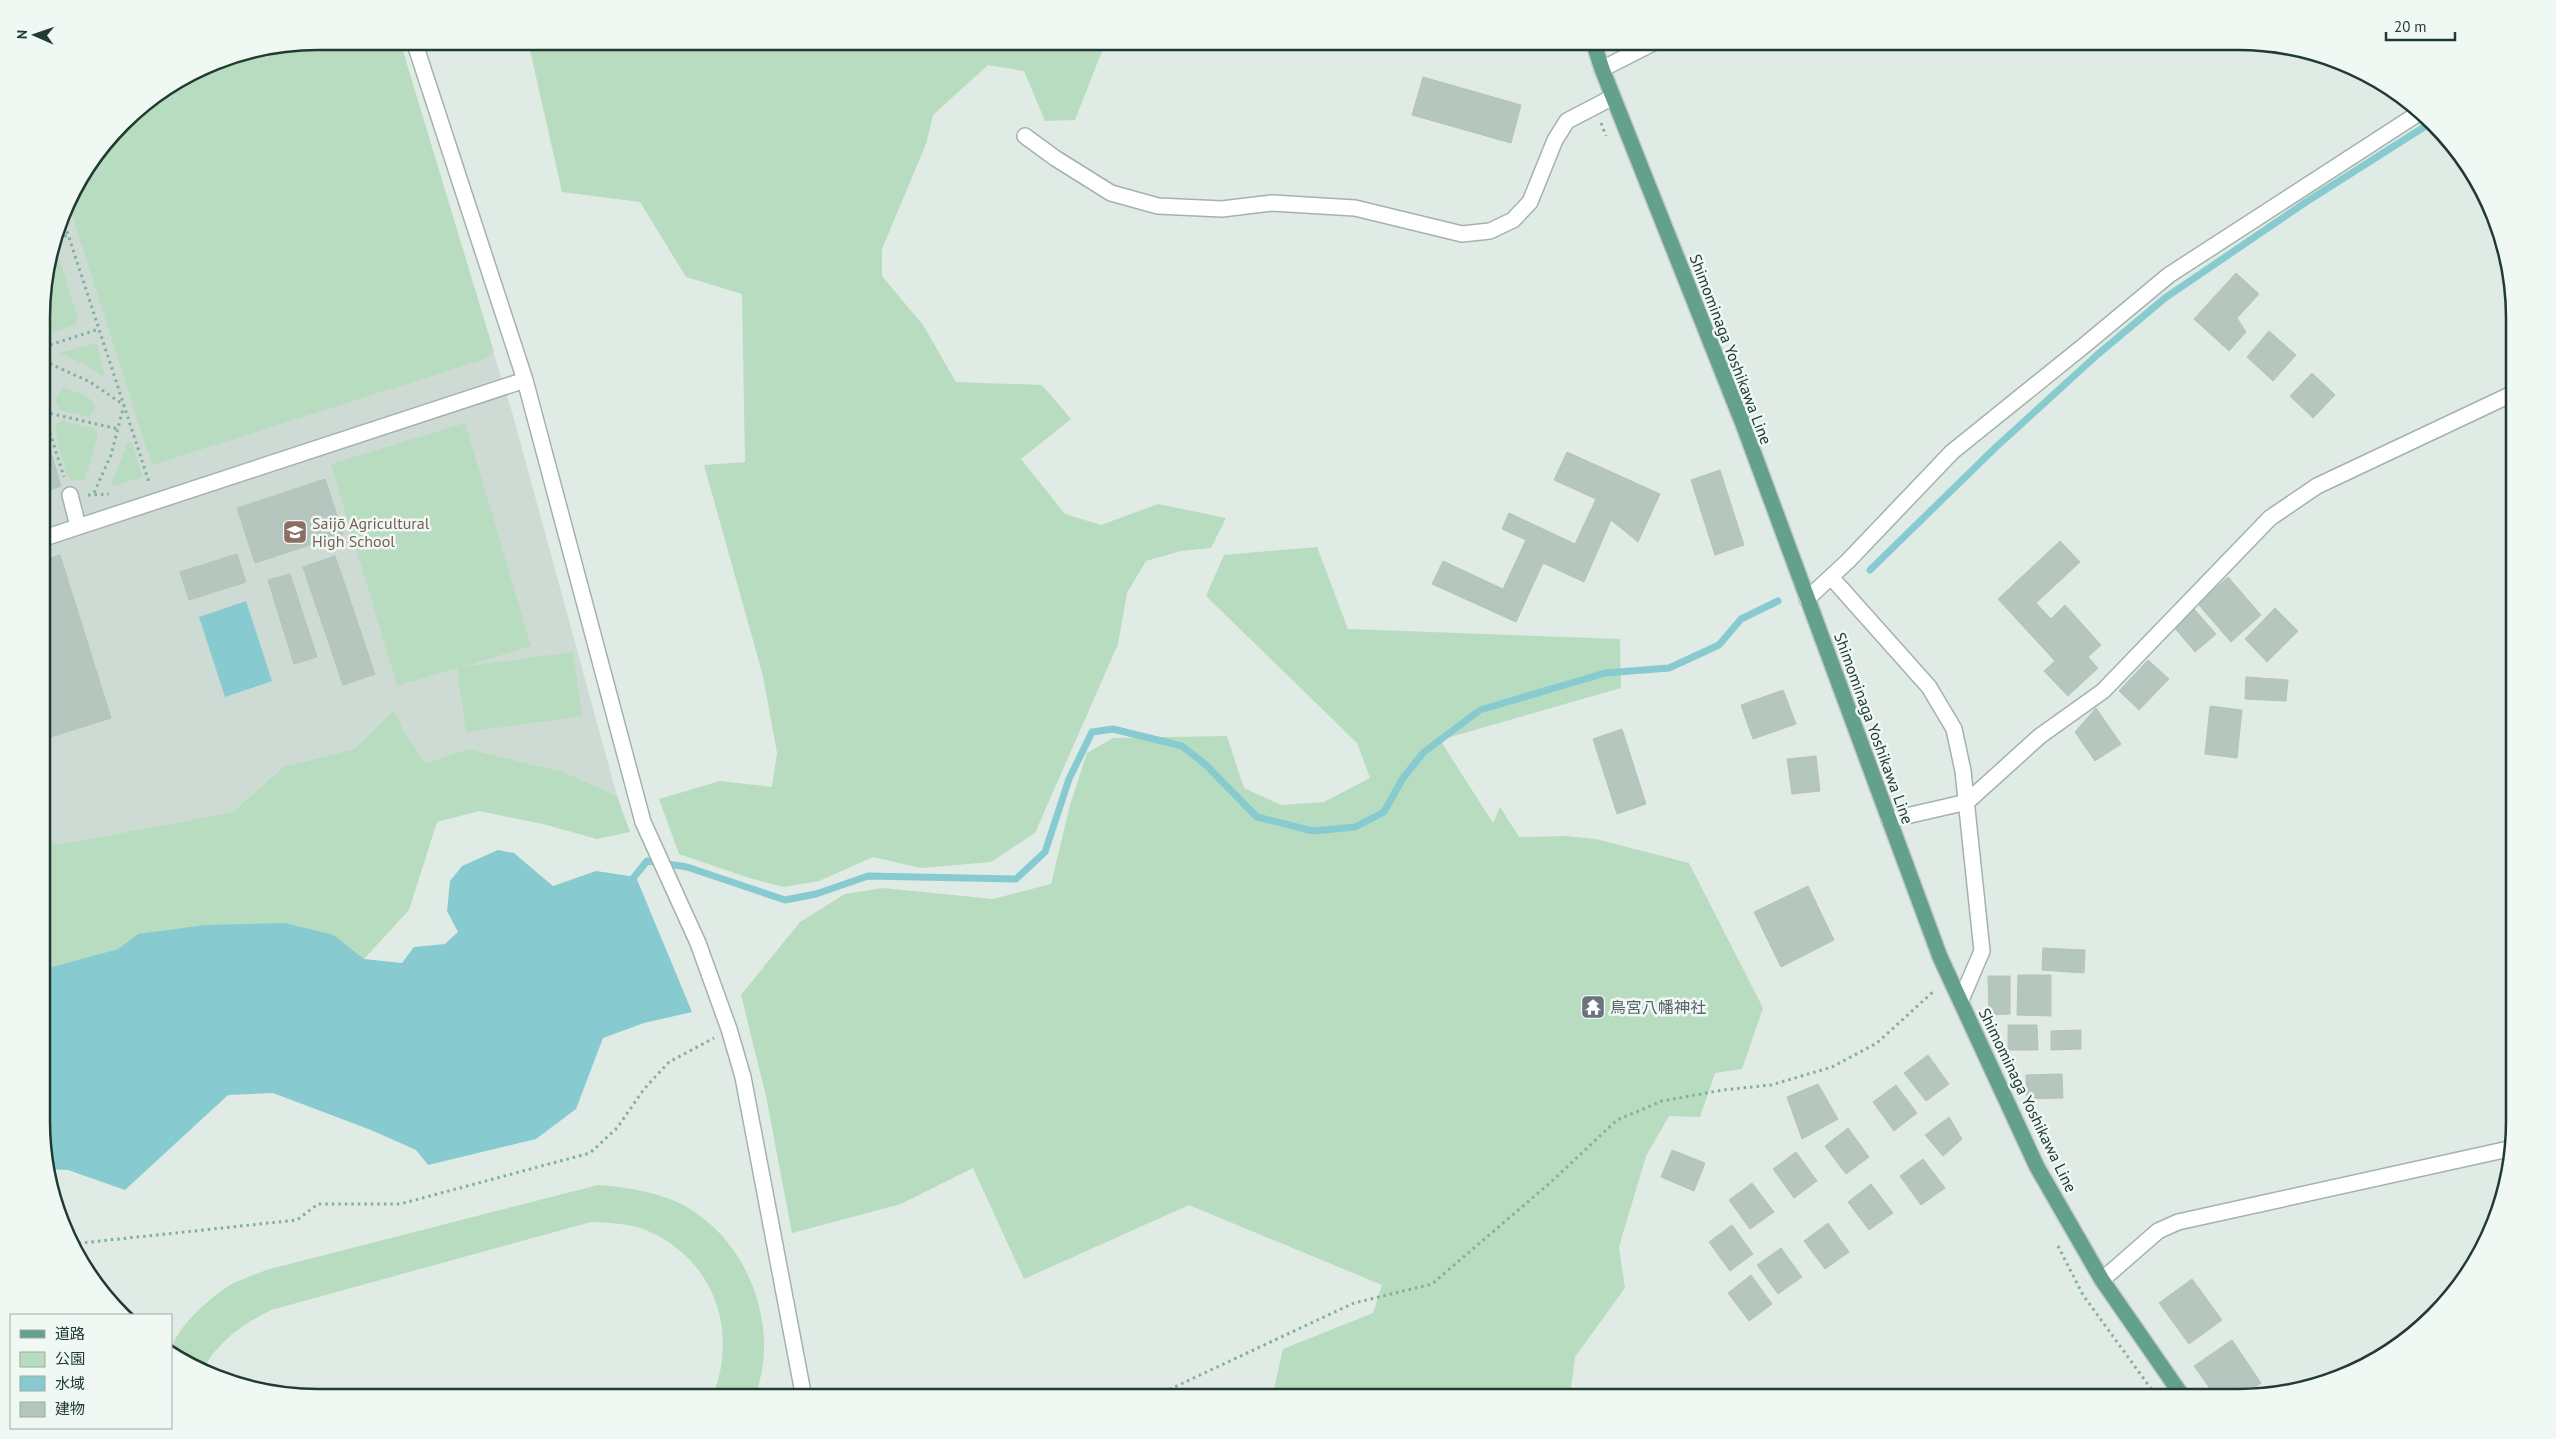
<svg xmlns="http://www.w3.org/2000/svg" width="2556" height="1439" font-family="'PT Sans','Noto Sans JP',sans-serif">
	<rect width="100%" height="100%" fill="#e0ebe5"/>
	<path fill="#cedbd4" d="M318,41H396L512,412L617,796L564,772L468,749L425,763L405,733L394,710L354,749L283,767L233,812L62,844L44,841V282L70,195L135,110L212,62Z"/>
	<path fill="#b8dcbf" d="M318,41H400L494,352L485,359L152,465L68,202L70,195L135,110L212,62Z
		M528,41H1106L1075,120L1045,121L1024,71L988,65L933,115L926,144L882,249V276L923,325L956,382L1042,385L1071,419L1021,459L1065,514L1101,525L1158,504L1226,518L1211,548L1181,551L1146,561L1127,593L1118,644L1035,833L991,862L921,868L873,857L819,881L784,887L749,878L679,854L659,799L720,781L772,787L777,753L763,676L704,465L745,462L742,294L686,277L640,202L562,192Z
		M55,245L78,318L75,325L47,334L44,332V282Z
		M94,343L97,344L105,378L86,365L60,353Z
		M64,388C75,391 110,401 88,417L59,410L55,399Z
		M62,421L93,428L98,434L85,480H71L66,474L55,429L57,423Z
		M465,423L531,646L462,667L573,652L582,716L466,732L457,668L397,686L331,464Z
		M128,442L132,443L143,477L114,486L111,484Z
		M1317,547L1348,629L1620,639L1621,688L1440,740L1493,823L1500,807L1519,837L1565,836L1596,839L1689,863L1763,1008L1742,1069L1715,1073L1700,1117L1669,1116L1646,1156L1619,1247L1625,1288L1575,1357L1570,1397H1272L1283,1349L1373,1313L1382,1285L1189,1205L1024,1279L973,1168L901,1204L792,1233L766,1096L741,995L800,922L845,894L883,888L993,899L1051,884L1070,805L1087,753L1113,738L1227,736L1244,788L1281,805L1324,802L1370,778L1357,743L1206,596L1224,555Z
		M394,710L405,733L425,763L468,749L564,772L617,796L630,832L597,839L543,824L479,811L437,822L409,910L364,959L334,935L138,934L118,949L44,969V841L62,844L233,812L283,767L354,749Z
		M598,1185C623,1187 646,1190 670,1199C744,1228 784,1325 754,1398H712C739,1332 715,1260 648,1231C630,1223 610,1223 591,1222L271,1310C241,1325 219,1341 202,1370L180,1361L171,1354C171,1331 211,1297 230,1285C241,1279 254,1275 266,1270Z"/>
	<path fill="#87cbd1" d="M246,601L272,681L225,697L199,617Z
		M498,850L514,853L553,886L596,871L636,877L692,1012L644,1023L603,1038L576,1109L536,1139L428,1165L416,1150L371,1130L273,1093L228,1095L125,1190L68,1170L46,1169L44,1157V969L118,949L138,934L205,925L285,923L334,935L364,959L402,963L414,947L445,944L458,932L447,911L450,881L462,866Z"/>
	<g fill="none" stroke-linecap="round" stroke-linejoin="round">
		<path stroke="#87cbd1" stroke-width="7" d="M1870,570L1995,448L2097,355L2165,298L2306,202L2432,122
			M630,882L647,861L687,867L785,900L816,894L868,876L1016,879L1045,852L1069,779L1092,732L1113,729L1182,746L1205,764L1257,817L1313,831L1355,827L1384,812L1403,778L1424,752L1480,710L1605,673L1669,668L1719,645L1741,619L1778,601"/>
	</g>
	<path fill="#b5c6be" stroke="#b2c4bc" d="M1423,77L1521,105L1511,143L1412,115Z
		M2236,273L2259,294L2237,318L2246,332L2229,351L2194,319Z
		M2269,331L2296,355L2273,381L2247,357Z
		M2312,373L2335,395L2313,418L2290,396Z
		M44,429L61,486L44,492Z
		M1567,452L1660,494L1638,542L1611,520L1584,582L1543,563L1516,622L1432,584L1443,561L1503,589L1526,540L1502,529L1509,513L1575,544L1596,499L1554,480Z
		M1720,470L1744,545L1715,555L1691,480Z
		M325,479L343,534L255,563L237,508Z
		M2060,541L2080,562L2036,603L2051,619L2065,605L2101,645L2088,657L2098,668L2068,696L2044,671L2055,661L1998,599Z
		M237,554L246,582L189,600L180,572Z
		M60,555L111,718L44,739V560Z
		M335,556L375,674L343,685L303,567Z
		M290,574L317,657L294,664L268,580Z
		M2228,577L2261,615L2231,642L2198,604Z
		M2275,608L2298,631L2267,662L2245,639Z
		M2194,609L2216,634L2195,652L2173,626Z
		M2148,660L2169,679L2139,710L2119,691Z
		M2246,677L2288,680L2286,701L2245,699Z
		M1783,690L1796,724L1753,739L1741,705Z
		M2210,706L2242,710L2237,758L2205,754Z
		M2096,708L2121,744L2095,761L2075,732Z
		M1622,729L1646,804L1617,814L1593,739Z
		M1816,756L1820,791L1792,794L1787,759Z
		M1808,886L1834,940L1781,967L1754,912Z
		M2043,948L2085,950L2084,973L2042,970Z
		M2018,975H2051V1016L2017,1015Z
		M1988,976H2010V1014L1989,1015Z
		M2008,1025H2037L2038,1050H2008Z
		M2081,1030V1049L2051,1050V1031Z
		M1928,1055L1949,1084L1926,1101L1904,1073Z
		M2062,1074L2063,1098L2027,1099L2026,1075Z
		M1818,1084L1838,1119L1802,1139L1787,1097Z
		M1896,1085L1917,1113L1894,1131L1873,1102Z
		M1949,1117L1962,1139L1943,1156L1925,1135Z
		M1848,1128L1869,1157L1846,1174L1825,1146Z
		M1672,1150L1705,1163L1694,1191L1661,1177Z
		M1796,1152L1817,1181L1794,1198L1773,1169Z
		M1923,1159L1945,1188L1921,1205L1900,1176Z
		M1752,1183L1774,1212L1750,1229L1729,1200Z
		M1871,1184L1893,1213L1869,1230L1848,1202Z
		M1828,1223L1849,1252L1825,1269L1804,1241Z
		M1732,1225L1753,1254L1730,1271L1709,1242Z
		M1781,1248L1802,1277L1778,1294L1757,1265Z
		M1751,1275L1772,1304L1749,1321L1728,1293Z
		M2192,1279L2222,1320L2189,1344L2159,1303Z
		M2232,1340L2261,1383L2240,1397H2216L2194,1366Z"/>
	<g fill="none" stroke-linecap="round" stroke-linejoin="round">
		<defs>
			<path id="minor" d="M414,41L525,380L643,822L698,943L729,1029L743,1077L804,1398
				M1602,69L1657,41
				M1025,136L1055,158L1111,193L1158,206L1222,209L1272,203L1355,208L1462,234L1490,231L1513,220L1530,202L1555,140L1567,121L1613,97
				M70,495L78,526
				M44,538L525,380
				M1831,577L1929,687L1954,729L1963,771L1982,951L1961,1000
				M1807,599L1848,561L1952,452L2086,344L2169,275L2422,111
				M1889,820L1967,802L2040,736L2103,691L2270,518L2317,486L2514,393
				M2102,1280L2158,1231L2178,1222L2513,1148"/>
			<path id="major" d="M1593,41L1602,69L1743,424L1940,957L2037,1167L2102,1280L2183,1397"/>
		</defs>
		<use href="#minor" stroke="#a3b3ac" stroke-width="18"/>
		<use href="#major" stroke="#c1c8c6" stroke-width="18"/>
		<path stroke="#80af9d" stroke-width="3" stroke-dasharray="2.5 4" stroke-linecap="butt" d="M1601,123L1606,136
			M63,219L149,482
			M58,234L69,237
			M44,347L99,329
			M44,361L90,382L124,405L111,455L93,495
			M44,412L118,429
			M44,414L64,477
			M88,495L109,494
			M72,1244L297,1220L318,1204H400L590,1153L617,1128L644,1089L669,1062L714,1038
			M2058,1246L2083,1295L2157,1397
			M1138,1398L1170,1389L1354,1303L1432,1284L1551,1182L1617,1120L1662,1101L1723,1090L1771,1085L1832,1067L1877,1043L1935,990"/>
		<use href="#minor" stroke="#fff" stroke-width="15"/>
		<use href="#major" stroke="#64a18d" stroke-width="15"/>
	</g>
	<defs>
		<symbol id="school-square" viewBox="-11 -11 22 22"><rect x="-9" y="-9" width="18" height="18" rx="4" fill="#8d6e63" stroke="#f0f8f3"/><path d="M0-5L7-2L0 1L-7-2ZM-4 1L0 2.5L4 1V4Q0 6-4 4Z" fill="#fff"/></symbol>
		<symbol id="temple-square" viewBox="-11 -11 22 22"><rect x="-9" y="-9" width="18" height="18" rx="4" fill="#6b7280" stroke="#f0f8f3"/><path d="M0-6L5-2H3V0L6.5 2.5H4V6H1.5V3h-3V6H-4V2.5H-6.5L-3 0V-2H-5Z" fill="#fff"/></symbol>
	</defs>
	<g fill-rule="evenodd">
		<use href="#school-square" x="281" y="518" width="28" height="28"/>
		<use href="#temple-square" x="1579" y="993" width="28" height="28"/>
	</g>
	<g text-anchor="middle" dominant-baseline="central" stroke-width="5" stroke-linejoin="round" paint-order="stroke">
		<g font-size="16" fill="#213b32" stroke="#f0f8f3">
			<text transform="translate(1731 349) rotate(69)">Shimominaga Yoshikawa Line</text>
			<text transform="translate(1874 728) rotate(70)">Shimominaga Yoshikawa Line</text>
			<text transform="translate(2028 1100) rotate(64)">Shimominaga Yoshikawa Line</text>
		</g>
		<g font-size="16" fill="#785e54" stroke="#f0f8f3" text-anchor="start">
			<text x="312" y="523">Saijō Agricultural<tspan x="312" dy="18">High School</tspan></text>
		</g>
		<g font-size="16" fill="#5b616d" stroke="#f0f8f3" text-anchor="start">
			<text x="1610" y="1007">鳥宮八幡神社</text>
		</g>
	</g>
	<path d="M0 0H2556V1439H0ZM318 50H2238A268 268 0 0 1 2506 318V1121A268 268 0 0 1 2238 1389H318A268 268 0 0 1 50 1121V318A268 268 0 0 1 318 50Z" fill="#f0f8f3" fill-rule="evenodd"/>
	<path fill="none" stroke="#213b32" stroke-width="2.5" d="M318 50H2238A268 268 0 0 1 2506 318V1121A268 268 0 0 1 2238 1389H318A268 268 0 0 1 50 1121V318A268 268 0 0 1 318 50Z"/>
	<rect x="10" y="1314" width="162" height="115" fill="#f0f8f3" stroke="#9daca6"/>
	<rect x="20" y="1330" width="25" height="8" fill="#64a18d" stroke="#9daca6"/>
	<text x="55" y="1339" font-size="15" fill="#213b32">道路</text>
	<rect x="20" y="1352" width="25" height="15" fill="#b8dcbf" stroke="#9daca6"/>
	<text x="55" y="1364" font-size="15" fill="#213b32">公園</text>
	<rect x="20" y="1376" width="25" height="15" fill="#87cbd1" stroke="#9daca6"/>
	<text x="55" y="1389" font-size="15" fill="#213b32">水域</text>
	<rect x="20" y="1402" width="25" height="15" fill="#b5c6be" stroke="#9daca6"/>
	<text x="55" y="1414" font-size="15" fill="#213b32">建物</text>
	<g transform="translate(35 35) rotate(272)" stroke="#f0f8f3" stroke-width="4" paint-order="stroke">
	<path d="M0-4L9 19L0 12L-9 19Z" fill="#213b32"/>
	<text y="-8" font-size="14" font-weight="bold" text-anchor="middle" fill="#213b32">N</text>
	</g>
	<path d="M2386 32v8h69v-8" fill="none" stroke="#213b32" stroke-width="2.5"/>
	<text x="2394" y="32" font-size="15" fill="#213b32" stroke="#f0f8f3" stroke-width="4" paint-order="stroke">20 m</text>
</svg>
